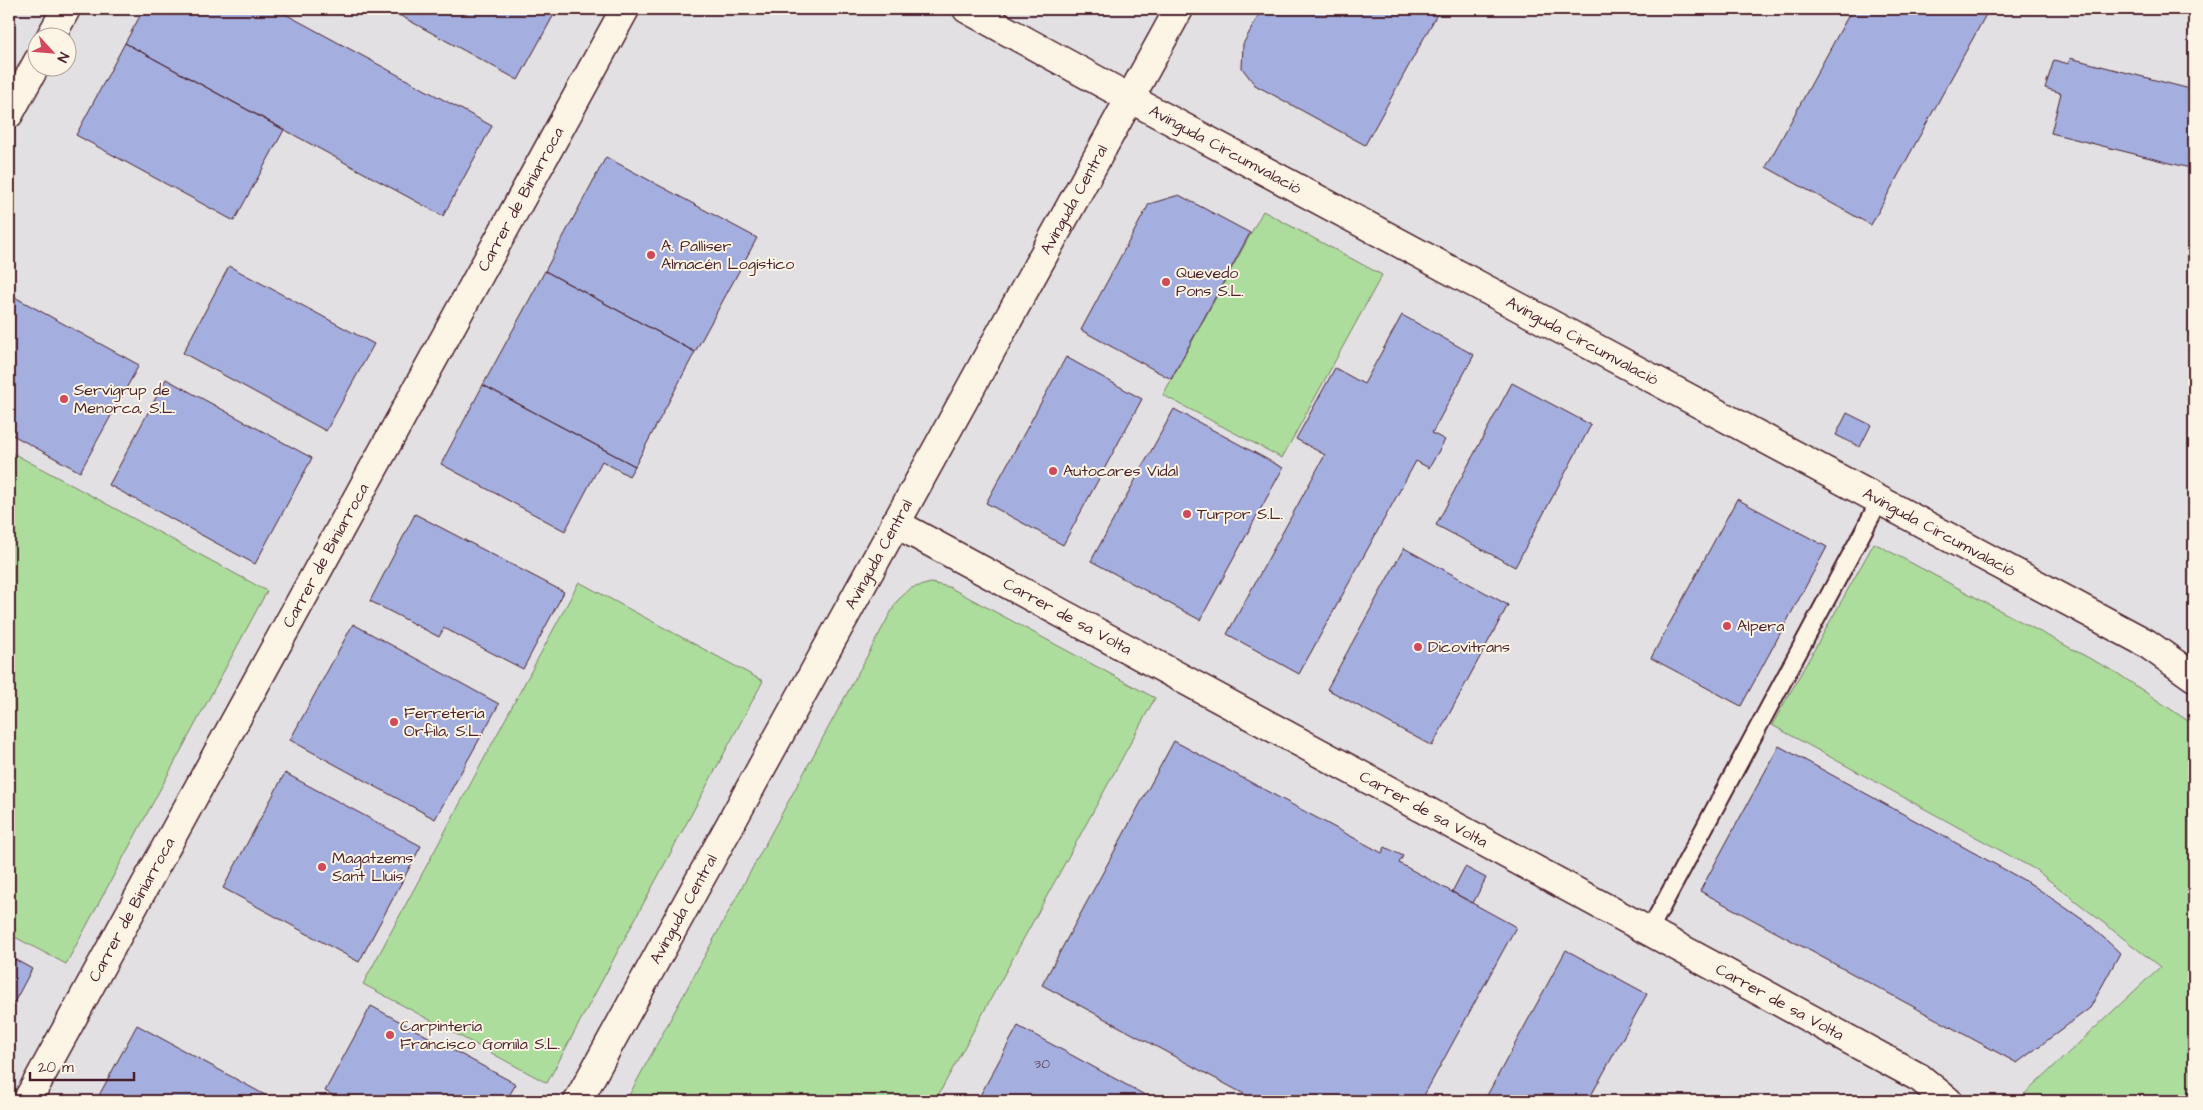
<svg xmlns="http://www.w3.org/2000/svg" width="2203" height="1110" font-family="'Architects Daughter',sans-serif">
	<rect width="100%" height="100%" fill="#fcf5e5"/>
	<filter id="ink" filterUnits="userSpaceOnUse"><feTurbulence type="fractalNoise" baseFrequency=".02" numOctaves="2"/><feDisplacementMap in="SourceGraphic" scale="10" xChannelSelector="R" yChannelSelector="G"/><feConvolveMatrix kernelMatrix="1 2 1 2 8 2 1 2 1" color-interpolation-filters="sRGB"/></filter>
	<g filter="url(#ink)">
		<path fill="#e2e0e3" fill-rule="evenodd" d="M9,9H2194V1101H9ZM38,38H68V68H38Z"/>
		<path fill="#acdd9d" stroke="#7b7e64" d="M1263,211L1382,275L1282,458L1163,395Z
			M9,451L267,591L66,964L9,934Z
			M1874,543L2117,673L2194,725V1101H2017L2160,967L2036,870L1772,725Z
			M579,582L763,681L547,1083L363,984Z
			M931,583L949,587L1155,698L935,1101H626L897,601L911,588Z"/>
		<path fill="#a4afdf" stroke="#4a1f2b" d="M144,9H276L492,126L443,216L125,43Z
			M388,9H557L518,80Z
			M1262,9H1440L1365,145L1255,85L1242,68L1243,44Z
			M1852,9H1989L1871,225L1766,167Z
			M125,43L284,130L234,221L76,135Z
			M2070,58L2194,90V169L2051,133L2061,93L2045,88L2054,60L2069,64Z
			M606,157L757,238L695,352L545,271Z
			M1179,195L1250,233L1171,379L1081,330L1149,204Z
			M229,266L374,344L326,431L183,353Z
			M545,271L695,352L635,466L483,385Z
			M9,294L139,365L80,472L9,433Z
			M1402,315L1474,355L1432,433L1445,440L1429,468L1416,461L1299,674L1227,634L1325,455L1296,439L1335,368L1364,384Z
			M1066,357L1142,399L1063,545L986,503Z
			M166,379L312,458L255,564L109,485Z
			M1512,383L1591,425L1515,567L1436,525Z
			M483,385L635,466L629,476L602,461L565,531L441,464Z
			M1174,409L1283,468L1200,620L1091,561Z
			M1847,413L1871,425L1860,447L1836,435Z
			M1737,499L1827,547L1741,706L1651,658Z
			M415,514L564,592L523,669L444,628L439,637L370,601Z
			M1404,548L1508,605L1432,746L1327,689Z
			M353,624L499,704L435,819L290,740Z
			M1174,741L1382,853L1385,847L1403,856L1399,863L1516,927L1421,1101H1257L1042,985Z
			M1779,746L2031,884L2089,924L2120,953L2090,1008L2017,1063L1700,891Z
			M285,773L421,846L359,962L223,888Z
			M1465,867L1486,878L1473,903L1452,892Z
			M1566,950L1647,994L1588,1101H1484Z
			M9,956L32,969L9,1012Z
			M371,1006L516,1084L506,1101H343L325,1091Z
			M137,1025L276,1101H96Z
			M1018,1026L1156,1101H977Z"/>
		<g fill="none" stroke-linecap="round" stroke-linejoin="round">
			<defs>
				<path id="service" d="M1649,931L1880,500"/>
				<g id="minor">
					<path id="s1" d="M967,9L1155,112L2146,643L2194,677"/>
					<path id="s2" d="M895,523L1920,1078L1948,1101"/>
					<path id="s3" d="M27,1101L625,9"/>
					<path id="s4" d="M578,1101L1179,9"/>
				</g>
				<path id="secondary" d="M50,38L66,9
					M9,114L38,61"/>
			</defs>
			<use href="#service" stroke="#4a1f2b" stroke-width="20"/>
			<use href="#minor" stroke="#4a1f2b" stroke-width="31"/>
			<use href="#secondary" stroke="#4a1f2b" stroke-width="31"/>
			<use href="#service" stroke="#fcf5e5" stroke-width="16"/>
			<use href="#minor" stroke="#fcf5e5" stroke-width="28"/>
			<use href="#secondary" stroke="#fcf5e5" stroke-width="28"/>
		</g>
	</g>
	<g fill="#d1495b" stroke="#fcf5e5" stroke-width="2">
		<circle cx="651" cy="255" r="5"/>
		<circle cx="1166" cy="282" r="5"/>
		<circle cx="64" cy="399" r="5"/>
		<circle cx="1053" cy="471" r="5"/>
		<circle cx="1187" cy="514" r="5"/>
		<circle cx="1727" cy="626" r="5"/>
		<circle cx="1418" cy="647" r="5"/>
		<circle cx="394" cy="722" r="5"/>
		<circle cx="322" cy="867" r="5"/>
		<circle cx="390" cy="1035" r="5"/>
	</g>
	<g text-anchor="middle" dominant-baseline="central" stroke-width="4" stroke-linejoin="round" paint-order="stroke">
		<g font-size="14" fill="#604358">
			<text x="1042" y="1064">30</text>
		</g>
		<g font-size="16" fill="#4a1f2b" stroke="#fcf5e5">
			<text stroke="none"><textPath href="#s1" startOffset="294">Avinguda Circumvalació</textPath></text>
			<text stroke="none"><textPath href="#s3" startOffset="1028">Carrer de Biniarroca</textPath></text>
			<text stroke="none"><textPath href="#s4" startOffset="1029">Avinguda Central</textPath></text>
			<text stroke="none"><textPath href="#s1" startOffset="699">Avinguda Circumvalació</textPath></text>
			<text stroke="none"><textPath href="#s1" startOffset="1104">Avinguda Circumvalació</textPath></text>
			<text stroke="none"><textPath href="#s3" startOffset="622">Carrer de Biniarroca</textPath></text>
			<text stroke="none"><textPath href="#s4" startOffset="624">Avinguda Central</textPath></text>
			<text stroke="none"><textPath href="#s2" startOffset="196">Carrer de sa Volta</textPath></text>
			<text stroke="none"><textPath href="#s2" startOffset="601">Carrer de sa Volta</textPath></text>
			<text stroke="none"><textPath href="#s3" startOffset="218">Carrer de Biniarroca</textPath></text>
			<text stroke="none"><textPath href="#s4" startOffset="219">Avinguda Central</textPath></text>
			<text stroke="none"><textPath href="#s2" startOffset="1006">Carrer de sa Volta</textPath></text>
		</g>
		<g font-size="16" fill="#4a1f2b" stroke="#fcf5e5" text-anchor="start">
			<text x="661" y="246">A. Palliser<tspan x="661" dy="18">Almacén Logístico</tspan></text>
			<text x="1176" y="273">Quevedo<tspan x="1176" dy="18">Pons S.L.</tspan></text>
			<text x="74" y="390">Servigrup de<tspan x="74" dy="18">Menorca, S.L.</tspan></text>
			<text x="1063" y="471">Autocares Vidal</text>
			<text x="1197" y="514">Turpor S.L.</text>
			<text x="1737" y="626">Alpera</text>
			<text x="1428" y="647">Dicovitrans</text>
			<text x="404" y="713">Ferretería<tspan x="404" dy="18">Orfila, S.L.</tspan></text>
			<text x="332" y="858">Magatzems<tspan x="332" dy="18">Sant Lluís</tspan></text>
			<text x="400" y="1026">Carpintería<tspan x="400" dy="18">Francisco Gomila S.L.</tspan></text>
		</g>
	</g>
	<rect width="2203" height="1110" fill="none" stroke="#fcf5e5" stroke-width="30"/>
	<rect x="15" y="15" width="2173" height="1080" fill="none" stroke="#4a1f2b" stroke-width="2" filter="url(#ink)"/>
	<g transform="translate(52 52) rotate(116)"><circle r="24" fill="#fcf5e5" stroke="#b59f9b"/>
	<path d="M0-4L9 19L0 12L-9 19Z" fill="#d1495b"/>
	<text y="-8" font-size="14" font-weight="bold" text-anchor="middle" fill="#4a1f2b">N</text>
	</g>
	<path d="M30 1072v8h104v-8" fill="none" stroke="#4a1f2b" stroke-width="2.5"/>
	<text x="38" y="1072" font-size="15" fill="#4a1f2b" stroke="#fcf5e5" stroke-width="4" paint-order="stroke">20 m</text>
</svg>
